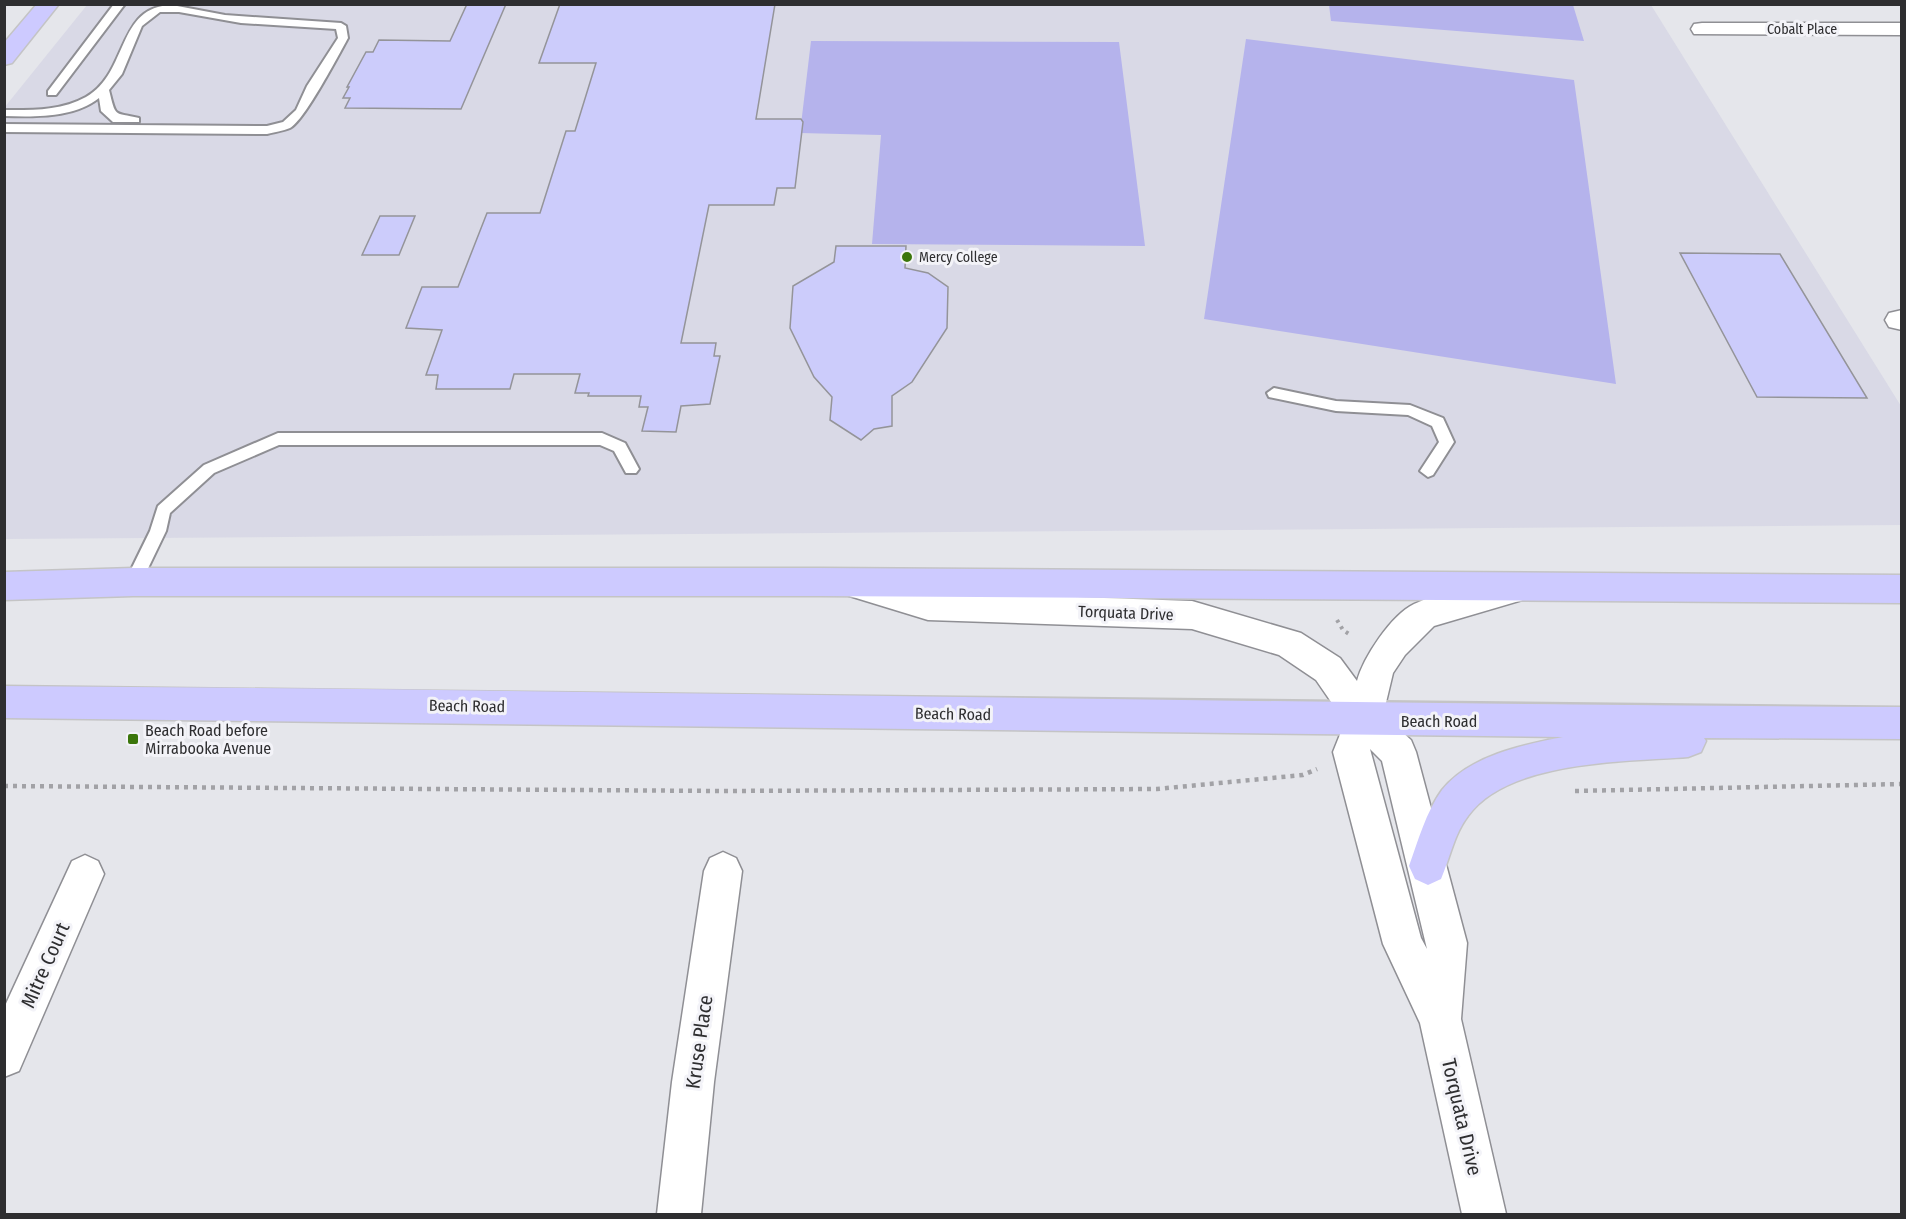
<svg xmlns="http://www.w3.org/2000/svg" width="1906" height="1219" font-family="'Fira Sans Condensed',sans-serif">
	<rect width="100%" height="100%" fill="#e5e6eb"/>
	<path fill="#d9d9e6" d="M87,5H1651L1901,406V525L5,539L4,108Z"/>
	<path fill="#b5b3ec" d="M1329,5H1573L1584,41L1331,21Z
		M1246,39L1574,80L1616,384L1204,319Z
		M811,41L1119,42L1145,246L872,244L881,135L800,133Z"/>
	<path fill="#ccccfb" stroke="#949499" stroke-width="1.5" d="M467,4H506L461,109L345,108L350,98H343L349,87H347L366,52H373L379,40L450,41Z
		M560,4H775L756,119H801L803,122L795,188H777L774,205H709L681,343H716L714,356H720L710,404L681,406L676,432L642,431L648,407H639L641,396H588L589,393H575L580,374H514L510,389H436L438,375H426L442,330L406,328L422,287H458L487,213H540L566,131H575L596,63H539Z
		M380,216H415L399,255H362Z
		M836,246H906L905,268L928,273L948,287L947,328L912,382L892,396V426L874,429L861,440L830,420L832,397L814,377L790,328L793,286L834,262Z
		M1680,253L1780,254L1867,398L1757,397Z"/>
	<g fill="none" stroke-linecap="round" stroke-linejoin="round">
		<defs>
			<path id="service" d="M114,4H125L56,95H48V91Z
				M172,5L225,15L341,23L346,26L348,38C338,56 304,121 290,128C283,131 274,132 267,134L4,132V124L267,126L283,122L296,110L307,86L338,38L336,29L241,23L179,12H160L142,26L122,74L109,90C116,118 113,112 139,118V122H113L101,111L99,98C74,118 35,117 4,116V110C32,110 61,111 86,97C129,73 116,6 172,5Z
				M1274,388L1336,401L1410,405L1443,418L1454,442L1433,475L1428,477L1420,471L1439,442L1432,426L1408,415L1336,411L1269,397L1267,393Z
				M278,433H602L625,443L639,469L636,473H626L614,451L600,445H279L214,473L170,513L166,531L139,587H127L125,582L150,531L158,506L204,465Z"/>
			<path id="minor" d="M1702,23H1902V35L1694,34L1691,29L1694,24Z
				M1902,310V330L1889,327L1885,320L1889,313Z
				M723,852L736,858L742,871L714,1082L701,1214H657L672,1082L704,871L710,858Z
				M85,855L98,861L104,874L19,1071L4,1077V1008L72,861Z"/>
			<path id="tertiary" d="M854,570L928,592L1192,601L1301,633L1340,658L1357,681C1363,658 1391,615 1414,604C1445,590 1484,584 1517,574L1529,578L1533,588L1529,598L1434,626L1405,655L1393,673L1383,715L1411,740L1416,752L1467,943L1461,1019L1506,1214H1462L1420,1023L1383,944L1333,752L1345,722L1316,680L1279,655L1192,629L928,620L843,594L838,584L843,574ZM1370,749L1382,761L1427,949L1421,938Z"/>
			<path id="primary" d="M37,4H59L12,63L4,65V43Z
				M133,568H820L1902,575V603L820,596H133L4,600V572Z
				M4,686C637,690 1269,704 1902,707V739L1704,738L1706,741L1701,752L1688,757C1626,762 1508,760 1468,816C1454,834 1450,858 1441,879L1428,885L1415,879L1409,866C1418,841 1426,812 1442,790C1469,756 1522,745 1563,737L4,718Z"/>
		</defs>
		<use href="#service" stroke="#8f8f94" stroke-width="4"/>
		<use href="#minor" stroke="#8f8f94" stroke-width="3"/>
		<use href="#tertiary" stroke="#8f8f94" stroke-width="3"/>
		<use href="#primary" stroke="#c4c4c5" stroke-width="3"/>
		<path stroke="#a2a2a6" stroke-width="4" stroke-dasharray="3 4.5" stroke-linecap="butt" d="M1337,620L1343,630L1352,636"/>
		<path stroke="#a2a2a6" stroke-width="4.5" stroke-dasharray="4 5" stroke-linecap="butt" d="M4,786L722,791L1157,789L1303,775L1317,769
			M1575,791L1902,784"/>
		<use href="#service" fill="#fff" fill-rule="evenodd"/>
		<use href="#minor" fill="#fff" fill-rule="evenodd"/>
		<use href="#tertiary" fill="#fff" fill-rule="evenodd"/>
		<use href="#primary" fill="#cdcaff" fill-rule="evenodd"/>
	</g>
	<g fill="#3b760b" stroke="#f3f3f8" stroke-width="2">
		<circle cx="907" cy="257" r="6"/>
		<rect x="127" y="733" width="12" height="12" rx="3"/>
	</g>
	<g text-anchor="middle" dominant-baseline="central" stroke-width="6" stroke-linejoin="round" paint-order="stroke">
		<g font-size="14" fill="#2e2e30" stroke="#f3f3f8">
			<text x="1802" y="29">Cobalt Place</text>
		</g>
		<g font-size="14" fill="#2e2e30" stroke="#f3f3f8" text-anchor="start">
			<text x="919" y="257">Mercy College</text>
		</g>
		<g font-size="16" fill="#2e2e30" stroke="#f3f3f8">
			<text transform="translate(1126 613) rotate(2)">Torquata Drive</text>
			<text transform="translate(467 706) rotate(1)">Beach Road</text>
			<text transform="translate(953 714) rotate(1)">Beach Road</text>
			<text x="1439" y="721">Beach Road</text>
		</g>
		<g font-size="16" fill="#2e2e30" stroke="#f3f3f8" text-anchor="start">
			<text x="145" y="730">Beach Road before<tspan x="145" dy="18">Mirrabooka Avenue</tspan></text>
		</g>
		<g font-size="20" fill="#2e2e30" stroke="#f3f3f8">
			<text transform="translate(45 965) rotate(-66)">Mitre Court</text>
			<text transform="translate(699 1042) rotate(-82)">Kruse Place</text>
			<text transform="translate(1462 1117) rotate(77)">Torquata Drive</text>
		</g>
	</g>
	<rect width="1906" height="1219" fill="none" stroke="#2e2e30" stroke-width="12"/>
</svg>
